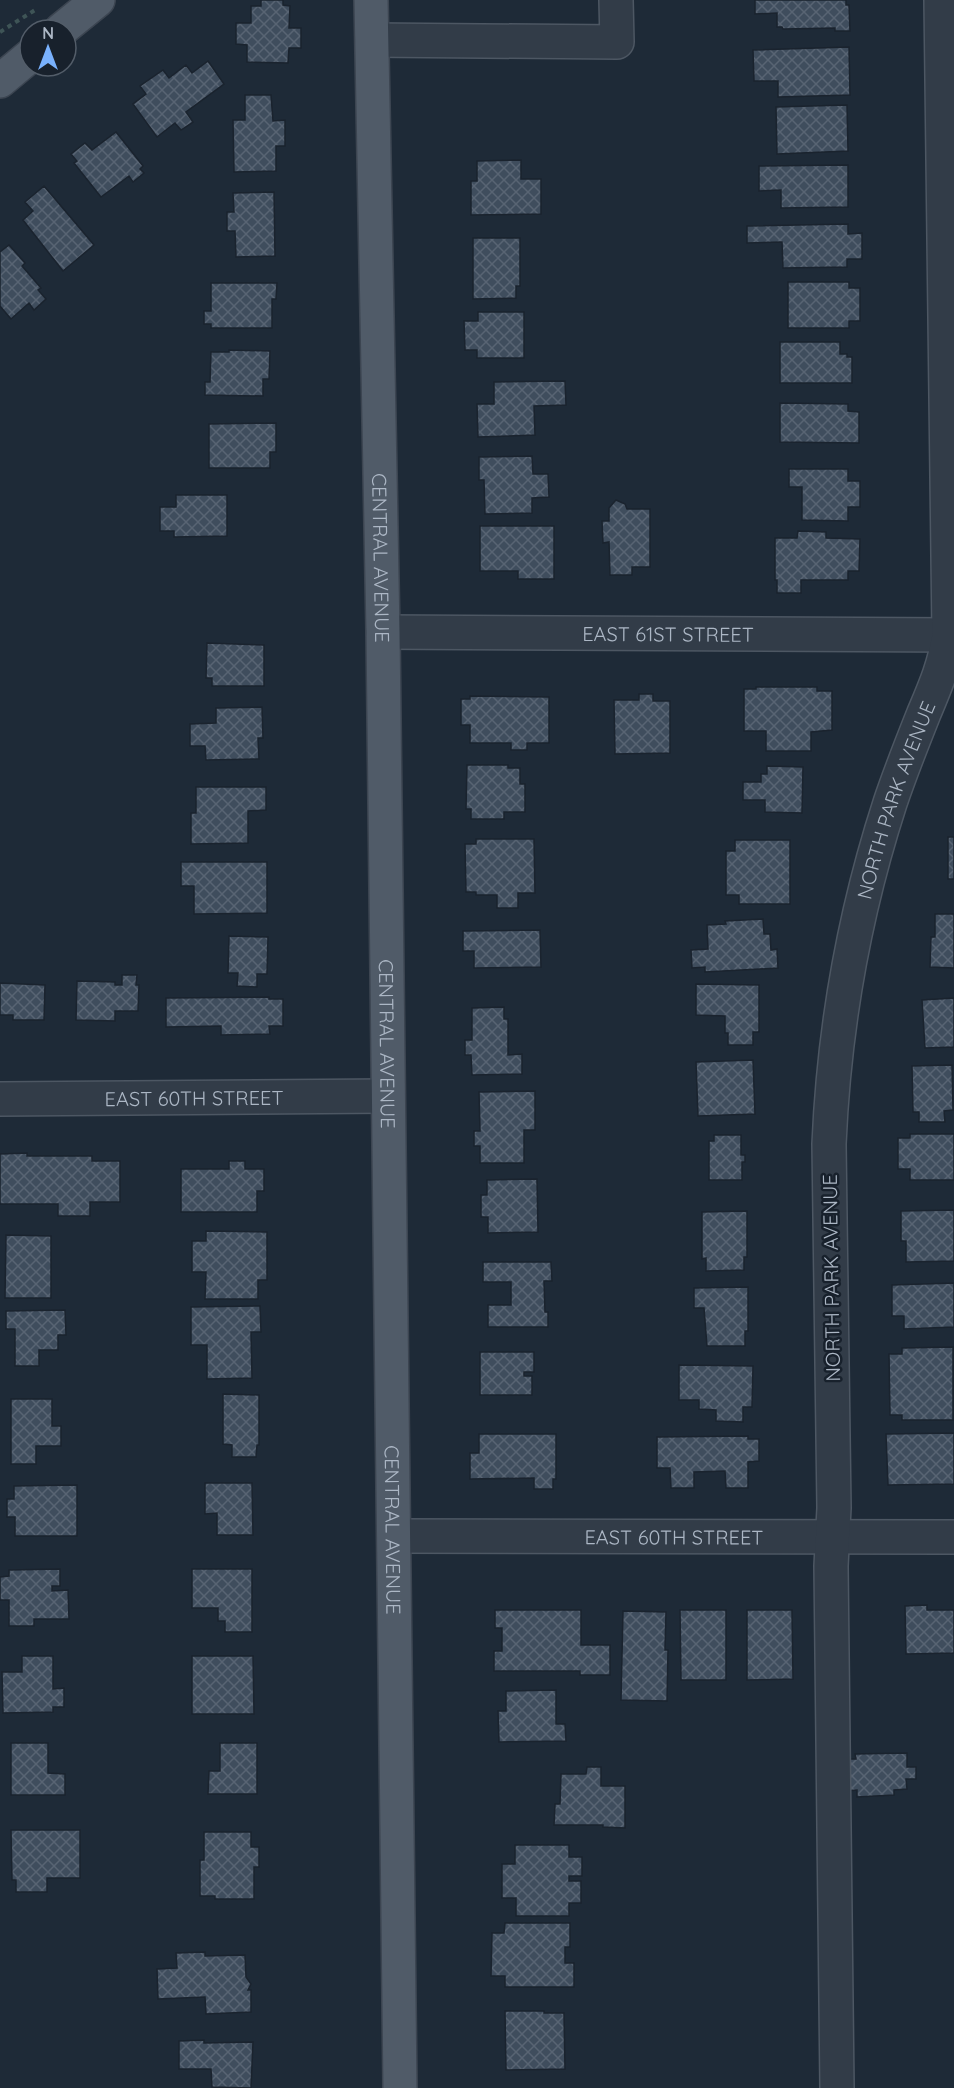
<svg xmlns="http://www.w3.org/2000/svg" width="954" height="2088" font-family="Quicksand,sans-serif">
	<defs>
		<pattern id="building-cross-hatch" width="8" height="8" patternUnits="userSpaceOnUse" patternTransform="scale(1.5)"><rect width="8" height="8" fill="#3f4d5d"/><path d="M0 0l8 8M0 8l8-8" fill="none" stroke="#586473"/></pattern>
	</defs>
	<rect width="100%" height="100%" fill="#1e2a37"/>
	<path fill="url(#building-cross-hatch)" stroke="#1a232e" stroke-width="1.5" d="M261,0H283V5L290,6L289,28H301V48H289L288,63L247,62V45L236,44V23H251V6H261Z
		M755,0H846V5H849L850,31H835V28L783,29L782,27H777V13L755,14Z
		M849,47L850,95L778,97V81H754L753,50Z
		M208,61L224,84L186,112L193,122L181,130L175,123L157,137L133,104L146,94L140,86L163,70L169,78L186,65L192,73Z
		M245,95H271L273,121L285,120V146H276V171L234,172L233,120H245Z
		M847,105L848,151L777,154L776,107Z
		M116,132L143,166L140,169L144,173L133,182L129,176L101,197L74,163L77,161L71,154L85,143L92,150Z
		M521,160V179H541V214L471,215V181H477V161Z
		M848,165V207L781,208V190L759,191V166Z
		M44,186L94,245L63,271L23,220L33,211L25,202Z
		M274,192L275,256L236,257L235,231H227V212H234L233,193Z
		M848,224V234L862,233V259H847V267L783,268L782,242L747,243V226Z
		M473,238H520V286H516V298L473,299Z
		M9,245L25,263L22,266L41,288L38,290L46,299L34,310L29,303L11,319L0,306V252Z
		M788,282H849V288H860V321H849V328H788Z
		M211,283H277L276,299H272V328H211V324H204V311H211Z
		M478,312H524V358H477V350H465L464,321H478Z
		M780,342H840V354H847V357H852V383H780Z
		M229,350L270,351L269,379H263V396L205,395V382H210L211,352H229Z
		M565,381L566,405L534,406L535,435L478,437L477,404H494V382Z
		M780,403L848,404V411L859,412V443L780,442Z
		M276,423V452H270V468H209V424Z
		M532,456L533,474H548L549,497L532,498V513L485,514L484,480H479V457Z
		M789,469H848V481H860V507H848V521L802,520V487H789Z
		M176,495H227V536L174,537V531H160V507H176Z
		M616,500L625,504L627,509H650V567H632V575H610L609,542L603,543L602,521H609V508Z
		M480,526H554V579H518V571H480Z
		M798,531L826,532V538L860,539L859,571H848V580H801V593H777V580H775V538H797Z
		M207,643L264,645V686H212V678H206Z
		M756,687H817V691H832V730L811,732V751H766V731H744V689H756Z
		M639,694H653V701H670V753L615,754L614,700H639Z
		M470,696L549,697V743H527V750H511V743H470V725H461V699H470Z
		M262,707L263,738H258L259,759L206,760L205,746H190V724L216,723V708Z
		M467,765H508V768H520V784H525V812H504V819H471V809H466Z
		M767,766L803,767L802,813L765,812V800H743V782H761V774H767Z
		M196,787H266V810L248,811V843L191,844V813H196Z
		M948,837H954V879H948Z
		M476,839H534L535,893H518V908H497V895H476V892H466L465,844H476Z
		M735,840H790V904H739V895H726V851H735Z
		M181,862H267V913L194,914V886H181Z
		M935,914H954V968L930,967L931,937H935Z
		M763,919L764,934H770L771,950L777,949L778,968L705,972V967L692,968L691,950L708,949L707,925L726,924L725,921Z
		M540,930L541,967L474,968V951H463V931Z
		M229,936L268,937L267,974H257V987L237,986L238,973H228Z
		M122,975H137L136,985H139L138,1011H115V1021L76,1020L77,981L115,982V985H122Z
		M0,983L45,985L44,1020H13V1015H0Z
		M696,984L759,985V1032H753V1045H728V1033H725V1016L696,1015Z
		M269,997V999H283V1026H269L270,1034L221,1035V1026L166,1027V998Z
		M954,998V1047L925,1048L922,1000Z
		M504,1007V1019H508V1055L522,1054V1074L472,1075L471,1055H465V1040H472V1008Z
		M753,1060L755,1114L698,1116L696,1062Z
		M952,1065L953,1110L944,1111L945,1122H919V1112H913L912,1066Z
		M535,1091V1130H524V1163H480V1146H474V1131H480L479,1092Z
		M910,1134H954V1180H910V1169H898V1138H910Z
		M714,1135H741V1155H745V1162H742V1180H709V1141H714Z
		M27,1153V1156H92V1161H120V1202H90V1216H58V1204H0V1154Z
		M229,1161H245V1169H264V1191H257V1212H181V1169H229Z
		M537,1179L538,1232L488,1233V1217H481V1195H487V1180Z
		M954,1210V1261L906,1262V1241H901V1211Z
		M747,1211V1257H744V1270L706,1271V1258L702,1259V1212Z
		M206,1231L267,1232V1280H258V1299H205L206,1272H192V1241H206Z
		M6,1235L51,1236V1298H5Z
		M483,1262H551L552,1281H544L545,1312H548V1327H488V1305H511V1282H483Z
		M954,1283V1327L904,1329V1316H892V1285Z
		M748,1287V1331H745V1346H707L704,1308H694V1288Z
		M260,1306L261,1332H251L252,1378L207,1379V1345H191V1307Z
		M65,1310L66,1335H58V1350H39V1366H15V1329H6V1311Z
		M953,1347V1420H902V1415H890L889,1354H902V1348Z
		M480,1352H534V1372H524V1376H532V1395H480Z
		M679,1365L753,1366L752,1407H743V1422L716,1421V1410L699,1409V1400H679Z
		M223,1394L259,1395V1445H257L256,1457H232V1445L223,1444Z
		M11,1399H52V1426H61V1446H36V1464H11Z
		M954,1433V1484L888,1485L886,1434Z
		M479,1434H556V1479H553V1489H534V1478L470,1479V1453H479Z
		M748,1436V1439H759V1461L748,1462V1488H726L725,1471L694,1472V1488H671L670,1468H657V1437Z
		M205,1483H252L253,1535H217V1513L205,1514Z
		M77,1485V1536H15V1517H7V1499H14V1486Z
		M60,1569V1586H52V1591L68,1590L69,1619H34V1626H9V1600H0V1577L9,1576V1570Z
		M192,1569H252V1632H225V1621H218V1608H192Z
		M927,1605V1610H954V1653L906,1654L905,1606Z
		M495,1610H581V1645H610V1675H580V1671H494V1651H502V1628H495Z
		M680,1610H726V1680H681Z
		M747,1610H792L793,1679L747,1680Z
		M623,1611L666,1612L665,1650H668L667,1701L621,1700Z
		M22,1656H53V1689L64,1688V1707H53V1712L3,1713L2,1672H22Z
		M192,1656H253L254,1714H192Z
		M556,1690V1724H565L566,1741L499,1742L498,1711H506V1691Z
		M11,1743H48V1773L65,1774V1795H11Z
		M220,1743H257V1794H208L209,1771H220Z
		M907,1753V1767H916V1779H906L907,1789L894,1790V1795L857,1797V1790L846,1791L845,1759H856L855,1754Z
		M587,1767H601V1786H625V1828L603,1827V1825H554L555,1804H560L561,1774H586Z
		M11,1830H80V1878H47V1892H16V1880H12Z
		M204,1832H251V1847H259V1867H254V1899H215V1896H200V1860H204Z
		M515,1845H569V1857H582V1876H569V1881H581V1903H569V1916H516V1898H502V1864H515Z
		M505,1923H570V1947H565V1963H574V1987H505V1976H491L492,1933H504Z
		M205,1952V1956L245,1955L246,1977L251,1984L248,1990H251V2012L206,2014L205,1997L158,1999L157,1969L177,1968L176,1953Z
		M505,2011H544V2013H564L565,2069L506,2070Z
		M204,2040V2043L253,2042L251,2088L212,2087L211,2069H179V2041Z"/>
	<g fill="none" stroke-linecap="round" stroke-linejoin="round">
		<defs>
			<g id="minor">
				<path d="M372,40L617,42L616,0"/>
				<path id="s1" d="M383,632L954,635"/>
				<path id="s2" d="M0,1099L388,1096"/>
				<path id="s3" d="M394,1536L954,1537"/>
				<path id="s4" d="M837,2088L831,1566L834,1508L829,1144C834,1027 854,914 890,803C900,773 912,743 924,713C935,687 945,664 949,635L941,0"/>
			</g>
			<g id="major">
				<path id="s5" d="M371,0L383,632L400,2088"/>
				<path d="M61,30L98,0"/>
				<path d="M0,81L30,56"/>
			</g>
		</defs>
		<use href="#minor" stroke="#4d5763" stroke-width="36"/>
		<use href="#major" stroke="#3c4551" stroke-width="36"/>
		<path stroke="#3e5456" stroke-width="4" stroke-dasharray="4.5 4.5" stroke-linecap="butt" d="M0,32L35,10"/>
		<use href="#minor" stroke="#323c48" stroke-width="33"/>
		<use href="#major" stroke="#505b68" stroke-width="33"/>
	</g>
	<g text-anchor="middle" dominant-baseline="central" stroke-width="5" stroke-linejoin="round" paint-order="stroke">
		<g font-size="20" fill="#acb7c5" stroke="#18212c">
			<text stroke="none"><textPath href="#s5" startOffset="558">CENTRAL AVENUE</textPath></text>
			<text stroke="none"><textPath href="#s1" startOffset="285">EAST 61ST STREET</textPath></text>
			<text stroke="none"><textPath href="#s4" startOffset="1296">NORTH PARK AVENUE</textPath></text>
			<text stroke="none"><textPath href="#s5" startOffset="1044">CENTRAL AVENUE</textPath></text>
			<text stroke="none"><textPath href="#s2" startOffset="194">EAST 60TH STREET</textPath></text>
			<text transform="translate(831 1278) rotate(-91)">NORTH PARK AVENUE</text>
			<text stroke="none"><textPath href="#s5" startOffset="1530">CENTRAL AVENUE</textPath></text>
			<text stroke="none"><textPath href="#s3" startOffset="280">EAST 60TH STREET</textPath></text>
		</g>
	</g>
	<g transform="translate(48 48)"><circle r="28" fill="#18212c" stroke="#535d69" stroke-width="1.5"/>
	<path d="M0-4.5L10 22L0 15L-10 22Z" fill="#79b1fd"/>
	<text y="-9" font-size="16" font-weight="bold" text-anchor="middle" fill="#acb7c5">N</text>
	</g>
</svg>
